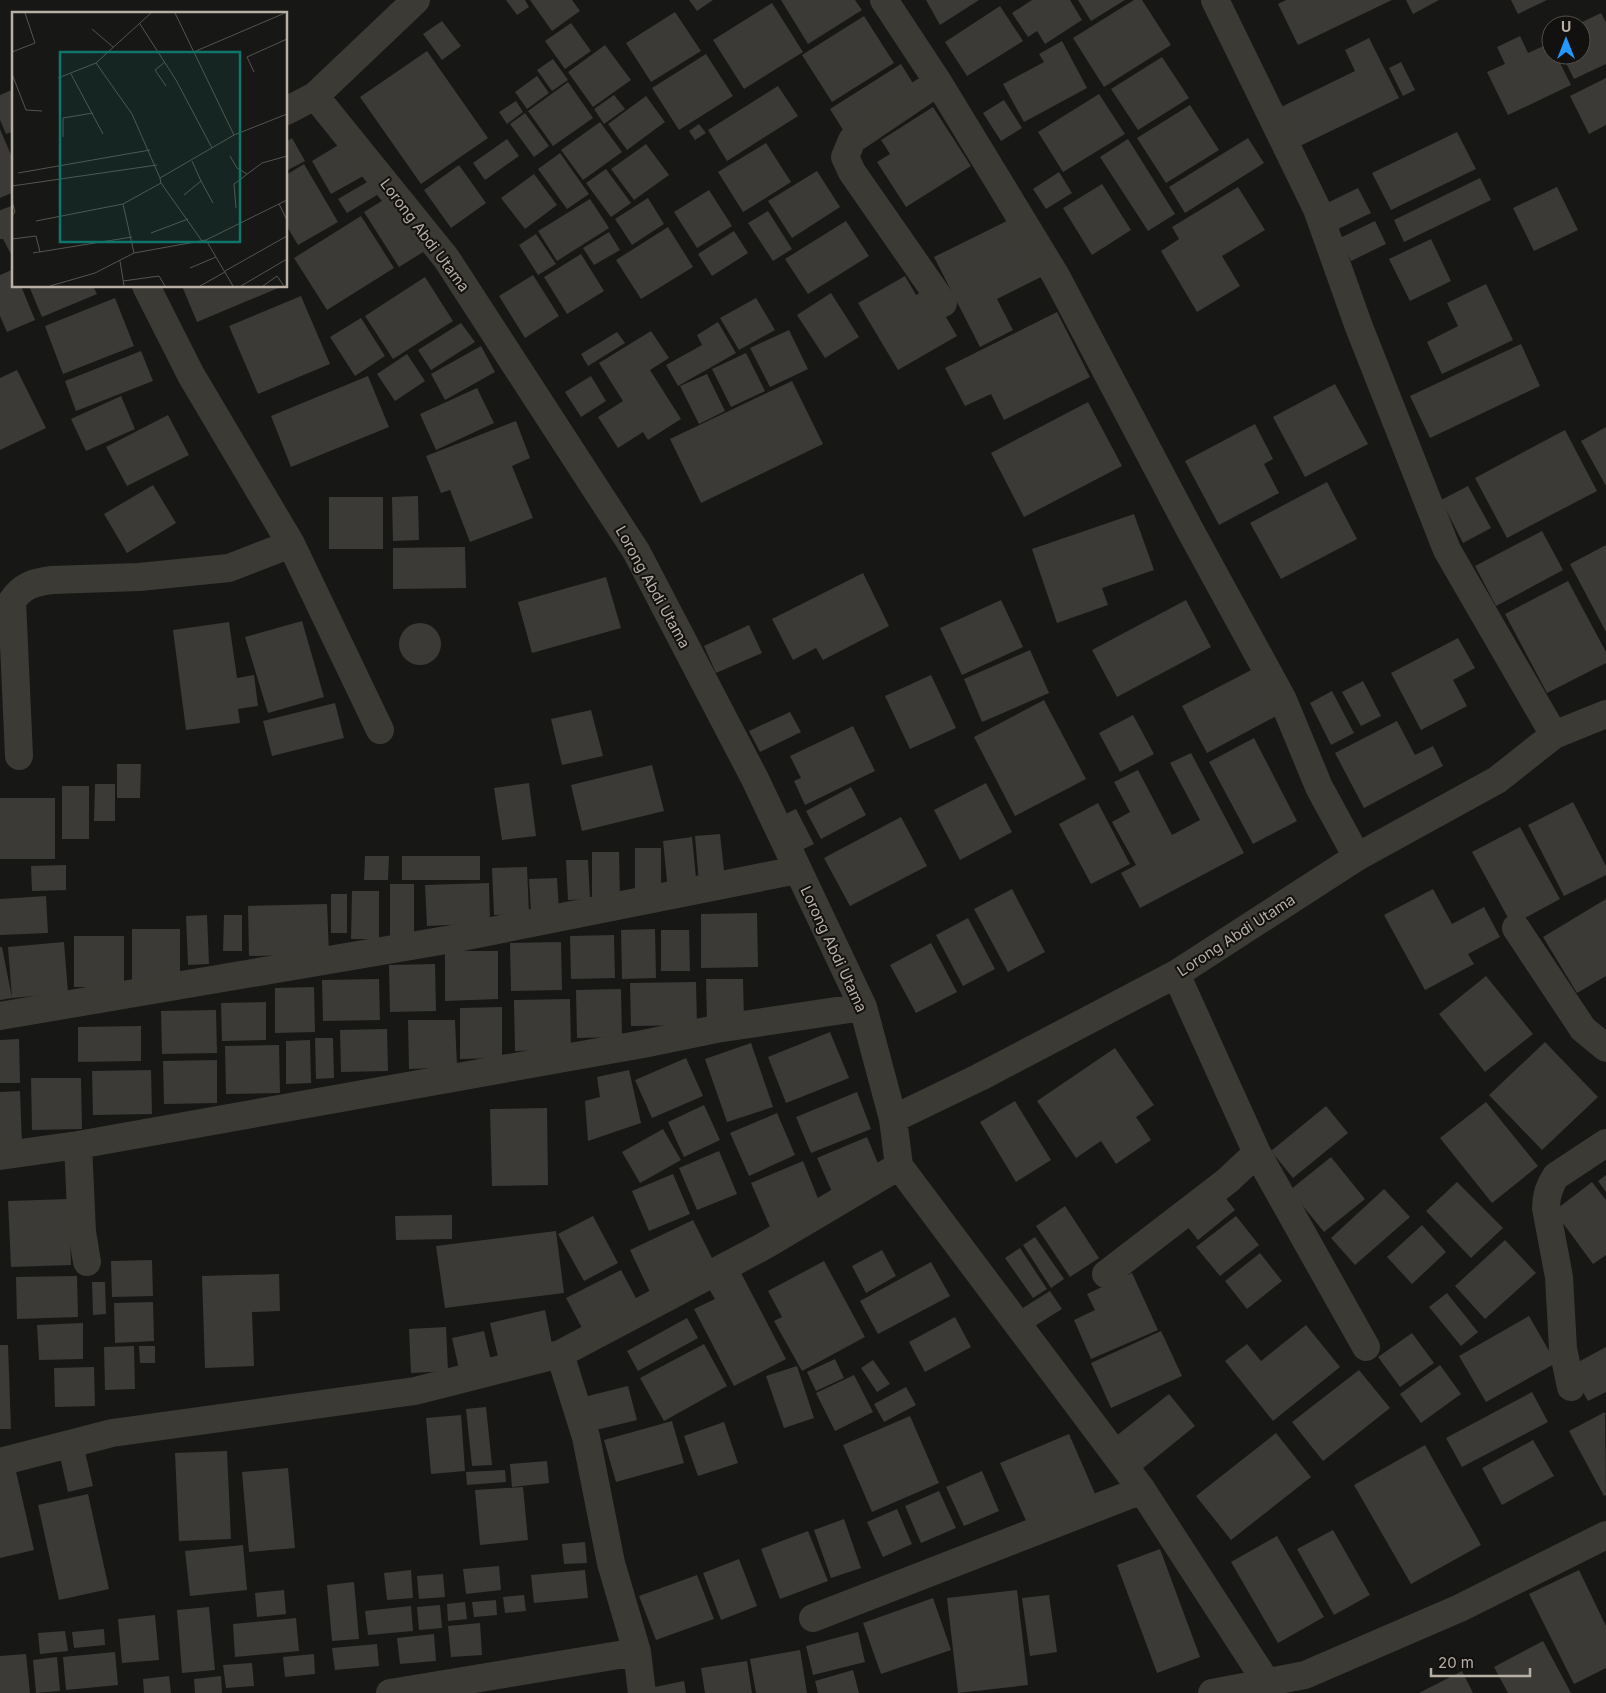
<svg xmlns="http://www.w3.org/2000/svg" width="1606" height="1693" font-family="Inter,sans-serif">
	<rect width="100%" height="100%" fill="#171715"/>
	<path fill="#3c3a37" d="M506,0H525L529,7L517,15Z
		M530,0H572L580,11L552,31Z
		M689,0H713L697,11Z
		M781,0H855L862,10L808,44Z
		M926,0H979L940,25Z
		M1032,0H1070L1082,20L1045,44L1037,31L1028,37L1012,13Z
		M1078,0H1125L1091,21Z
		M1134,0H1142L1171,45L1104,87L1073,38Z
		M1286,0H1392L1298,45L1278,4Z
		M1406,0H1439L1413,14Z
		M1511,0H1547L1518,14Z
		M772,3L803,52L744,89L713,40Z
		M1000,6L1023,41L967,76L945,42Z
		M675,12L701,51L651,82L626,43Z
		M1601,13L1606,22V64L1574,79L1562,55H1581V25H1576Z
		M864,16L894,63L832,102L802,55Z
		M442,21L461,46L442,60L423,34Z
		M571,23L591,51L565,69L545,41Z
		M1520,36L1528,53L1550,43L1551,55H1556L1571,85L1508,115L1487,72L1505,64L1497,47Z
		M1369,38L1399,98L1300,146L1281,107L1355,71L1345,50Z
		M1062,41L1087,88L1024,122L1003,84L1044,62L1039,54Z
		M605,45L631,80L593,107L568,72Z
		M427,51L488,138L421,184L360,97Z
		M706,54L733,96L679,130L652,88Z
		M1162,57L1189,98L1138,130L1111,89Z
		M553,59L568,80L552,91L537,70Z
		M1401,62L1415,90L1403,96L1389,68Z
		M901,64L919,93L848,138L830,109Z
		M537,76L549,93L527,109L515,92Z
		M1606,78V125L1589,134L1570,96Z
		M568,82L593,118L553,146L528,111Z
		M778,86L798,116L727,161L708,130Z
		M14,89V131L6,134L0,120V95Z
		M1099,94L1125,134L1063,172L1038,132Z
		M614,95L625,109L604,124L594,109Z
		M646,96L665,122L627,150L608,124Z
		M1004,100L1022,128L1001,141L983,113Z
		M516,101L523,112L507,124L499,112Z
		M1190,105L1219,150L1166,183L1137,138Z
		M933,107L971,166L906,207L877,162L890,154L881,140Z
		M525,113L549,146L534,157L510,124Z
		M600,122L622,152L583,180L561,150Z
		M699,124L706,133L695,140L689,131Z
		M0,129L14,162V192L0,198Z
		M1457,132L1476,169L1391,210L1372,173Z
		M292,138L305,161L286,171V142Z
		M1248,138L1264,163L1185,213L1169,187Z
		M507,139L519,156L485,180L473,163Z
		M1128,139L1175,214L1148,231L1100,157Z
		M345,141L365,175L331,194L312,161Z
		M766,143L791,182L743,212L718,172Z
		M646,144L669,175L634,200L611,169Z
		M560,153L589,194L567,209L538,169Z
		M304,164L338,222L298,245L286,225V175Z
		M459,165L486,203L451,228L424,190Z
		M606,169L631,203L611,217L586,183Z
		M817,171L840,207L792,238L768,201Z
		M1059,172L1072,193L1046,209L1033,189Z
		M534,174L557,205L525,229L501,198Z
		M374,178L382,192L347,213L338,199Z
		M1480,178L1491,200L1404,242L1394,220Z
		M1102,184L1131,230L1092,255L1063,208Z
		M1238,187L1265,230L1222,256L1240,286L1197,312L1161,251L1179,239L1172,227Z
		M1557,187L1578,230L1534,251L1513,208Z
		M1358,188L1371,213L1336,230L1323,205Z
		M709,190L732,226L697,248L674,212Z
		M393,194L428,249L399,267L364,212Z
		M648,198L664,224L632,245L615,219Z
		M590,199L609,228L557,261L538,231Z
		M768,211L792,249L773,261L748,223Z
		M361,216L394,268L327,310L294,258Z
		M1015,217L1045,275L997,299L1013,330L980,347L934,257Z
		M846,221L869,256L808,294L785,259Z
		M1375,221L1386,244L1351,261L1340,238Z
		M668,227L693,267L641,299L616,260Z
		M734,231L748,253L712,276L698,254Z
		M14,232V260L2,237Z
		M609,232L620,250L594,265L583,248Z
		M536,234L556,264L538,275L519,245Z
		M1431,239L1451,281L1410,301L1389,259Z
		M581,254L604,291L567,314L544,277Z
		M14,269V286H21L35,320L7,332L0,316V275Z
		M533,275L559,316L525,338L499,296Z
		M905,276L916,295L929,288L957,336L898,370L858,303Z
		M425,277L453,321L393,359L365,316Z
		M1486,284L1513,340L1442,374L1427,342L1458,326L1447,303Z
		M29,286H93L97,294L42,317Z
		M182,286H283L197,322Z
		M831,293L859,337L825,358L797,315Z
		M301,296L330,364L258,394L229,326Z
		M115,298L134,346L63,374L45,326Z
		M756,298L775,330L739,350L720,318Z
		M1057,312L1090,377L1004,420L991,394L965,406L945,368Z
		M361,318L385,356L355,376L330,337Z
		M718,322L736,353L678,386L666,365L702,345L697,335Z
		M461,323L475,342L431,370L418,350Z
		M789,330L808,369L770,387L750,348Z
		M651,331L669,358L650,370L681,419L648,440L643,432L618,448L598,417L623,401L599,363Z
		M617,332L625,343L588,366L581,354Z
		M1521,344L1540,386L1430,438L1410,396Z
		M481,346L495,372L445,400L431,374Z
		M141,351L153,381L76,411L65,381Z
		M746,353L765,391L731,407L712,369Z
		M407,354L425,381L395,401L377,374Z
		M17,370L46,428L0,450V378Z
		M707,374L725,411L699,424L680,386Z
		M368,376L389,427L291,467L271,416Z
		M591,376L606,401L581,417L565,392Z
		M792,381L823,444L701,503L670,439Z
		M1335,384L1368,444L1305,477L1273,417Z
		M477,388L494,423L436,450L420,414Z
		M121,396L135,429L86,451L71,419Z
		M1088,402L1122,466L1024,517L991,453Z
		M168,415L189,455L127,486L106,447Z
		M516,421L530,458L512,466L533,518L470,542L450,490L441,493L426,456Z
		M1255,424L1273,459L1264,464L1279,493L1219,525L1185,461Z
		M1606,427V486L1581,441Z
		M1565,430L1597,491L1507,538L1475,478Z
		M1327,482L1357,539L1281,579L1250,523Z
		M153,485L176,523L127,553L104,514Z
		M1468,486L1491,528L1463,543L1441,500Z
		M418,496L419,540L393,541L392,497Z
		M329,497H383V549H329Z
		M1134,514L1154,570L1102,588L1108,605L1057,623L1032,549Z
		M1542,531L1563,570L1496,606L1475,566Z
		M1606,545V632L1570,564Z
		M465,547L466,588L393,589V548Z
		M863,573L889,626L823,660L816,648L793,660L772,619Z
		M606,577L621,628L532,653L518,602Z
		M1568,581L1606,652V663L1547,693L1505,614Z
		M1001,600L1023,647L962,675L940,628Z
		M1186,600L1211,647L1117,697L1092,650Z
		M302,621L324,697L268,713L245,637Z
		M229,622L237,678L254,675L258,706L238,709L240,723L186,730L173,630Z
		M399 644a21 21 0 1 1 42 0a21 21 0 1 1-42 0Z
		M749,625L762,653L716,673L704,646Z
		M1458,638L1475,668L1453,680L1467,706L1421,730L1391,673Z
		M1030,650L1049,693L982,722L964,679Z
		M1257,667L1282,713L1207,753L1182,706Z
		M931,675L956,728L910,749L885,696Z
		M1363,681L1381,716L1361,726L1342,692Z
		M1332,691L1354,733L1331,745L1310,703Z
		M1044,700L1086,779L1015,816L974,737Z
		M335,703L344,738L272,756L263,721Z
		M591,710L603,756L562,765L551,719Z
		M790,712L801,732L760,752L749,731Z
		M1133,715L1154,754L1120,772L1099,733Z
		M1397,721L1415,755L1433,746L1443,766L1364,808L1335,753Z
		M853,726L875,771L805,805L794,781L801,778L790,756Z
		M1254,738L1297,821L1253,844L1209,762Z
		M1191,753L1244,853L1140,908L1121,873L1136,865L1112,822L1130,812L1114,782L1138,770L1172,835L1200,820L1170,763Z
		M117,764H141L140,798H117Z
		M652,765L664,811L582,831L571,785Z
		M529,783L536,836L502,840L494,788Z
		M986,783L1012,832L960,860L934,810Z
		M95,784H115V821H94Z
		M62,786H89V839H62Z
		M851,787L866,815L821,839L806,811Z
		M0,798H55V859H0Z
		M1573,802L1606,866V875L1564,896L1528,825Z
		M1098,803L1130,864L1091,884L1059,824Z
		M796,809L814,844L795,853L777,818Z
		M901,817L927,866L850,906L824,858Z
		M1520,827L1560,899L1512,925L1472,852Z
		M720,834L725,880L699,883L695,836Z
		M692,837L697,888L668,891L663,841Z
		M635,848H661V895H635Z
		M592,852H619L620,901L592,902Z
		M365,856H389L388,880H364Z
		M402,856H480V880H402Z
		M566,860H588L590,899L568,900Z
		M66,865V890L32,891L31,866Z
		M527,867L529,914L494,915L492,868Z
		M557,878L559,910L531,911L529,879Z
		M489,883L490,923L427,926L425,885Z
		M390,884H414V936H390Z
		M1012,889L1045,952L1008,972L974,909Z
		M1433,889L1452,924L1484,907L1500,937L1468,954L1474,964L1425,990L1384,915Z
		M352,891H379V939H351Z
		M331,894H347V933H331Z
		M46,896L48,933L0,935V899Z
		M1606,899V976L1577,993L1543,937Z
		M327,904L329,954L249,956L248,906Z
		M757,913L758,967L701,968V914Z
		M207,915L209,964L188,965L186,916Z
		M224,915H242V951H223Z
		M968,918L995,969L963,986L936,935Z
		M132,929H180V982H132Z
		M655,929L656,978L622,979L621,930Z
		M661,930H689L690,971H661Z
		M614,935L615,978L571,979L570,936Z
		M74,936H124V987H74Z
		M64,942L68,993L12,998L8,947Z
		M561,942L562,990L511,991L510,943Z
		M931,943L957,992L916,1013L890,965Z
		M0,947H2L12,998L0,1000Z
		M445,951H498V999L445,1001Z
		M435,964L436,1011L390,1012L389,965Z
		M1486,976L1533,1034L1485,1072L1439,1014Z
		M379,979L380,1020L323,1021L322,980Z
		M706,979H743L744,1021H707Z
		M696,982L697,1025L631,1026L630,983Z
		M314,987L315,1032L275,1033V988Z
		M621,989L622,1037L577,1038L576,990Z
		M570,999L571,1049L515,1051L514,1000Z
		M266,1002V1040L222,1041L221,1003Z
		M502,1007V1058L460,1059V1008Z
		M216,1010L217,1053L162,1054L161,1011Z
		M408,1020H455L457,1067L409,1069Z
		M141,1026V1061L78,1062V1027Z
		M387,1029L388,1071L341,1072L340,1030Z
		M830,1032L849,1078L786,1103L768,1057Z
		M315,1038H333L334,1078L316,1079Z
		M19,1039L20,1083H0V1040Z
		M310,1040L311,1083L286,1084V1041Z
		M1545,1042L1598,1097L1542,1150L1489,1095Z
		M751,1043L773,1107L727,1122L705,1059Z
		M279,1045L280,1093L226,1094L225,1046Z
		M1115,1048L1154,1105L1136,1117L1151,1140L1116,1164L1101,1141L1076,1158L1037,1101Z
		M686,1058L703,1096L652,1118L635,1080Z
		M217,1060V1103L164,1104L163,1061Z
		M151,1070L152,1114L93,1115L92,1071Z
		M629,1070L641,1123L588,1141L585,1101L600,1097L597,1077Z
		M31,1078H81L82,1129L32,1130Z
		M20,1091L22,1145H0V1092Z
		M857,1092L871,1129L811,1153L796,1117Z
		M1015,1101L1051,1160L1016,1182L980,1122Z
		M1486,1102L1538,1166L1492,1203L1440,1138Z
		M704,1105L720,1140L684,1157L668,1122Z
		M1326,1106L1348,1133L1293,1178L1271,1151Z
		M547,1108L548,1185L492,1186L490,1109Z
		M777,1113L795,1155L749,1176L730,1133Z
		M663,1129L681,1160L640,1183L622,1152Z
		M867,1137L882,1173L833,1194L817,1158Z
		M719,1151L737,1194L697,1210L679,1168Z
		M1331,1157L1365,1199L1324,1232L1290,1190Z
		M803,1161L821,1206L770,1227L751,1183Z
		M673,1174L690,1214L649,1231L632,1191Z
		M1606,1175V1192L1598,1181Z
		M1457,1182L1503,1228L1471,1258L1426,1211Z
		M1592,1182L1606,1200V1255L1593,1264L1554,1211Z
		M1384,1189L1410,1217L1355,1265L1331,1238Z
		M1220,1191L1235,1210L1198,1240L1183,1221Z
		M69,1199L71,1265L11,1267L8,1201Z
		M1065,1206L1099,1258L1070,1277L1036,1226Z
		M452,1215V1239L396,1240L395,1216Z
		M593,1216L618,1263L584,1281L558,1234Z
		M1236,1216L1259,1245L1220,1276L1196,1247Z
		M693,1220L714,1262L650,1292L630,1250Z
		M1422,1225L1446,1252L1412,1284L1387,1257Z
		M556,1231L564,1293L445,1308L436,1246Z
		M1035,1237L1064,1279L1051,1288L1023,1245Z
		M1505,1240L1536,1273L1485,1319L1455,1286Z
		M1020,1248L1047,1289L1033,1298L1005,1258Z
		M882,1250L896,1276L866,1293L852,1266Z
		M1260,1253L1282,1281L1247,1309L1225,1281Z
		M152,1260L153,1296L112,1297L111,1261Z
		M824,1261L865,1337L802,1371L774,1321L782,1317L768,1291Z
		M931,1262L950,1296L878,1334L860,1301Z
		M621,1270L637,1300L582,1328L566,1298Z
		M741,1273L786,1359L734,1386L694,1309L715,1299L709,1289Z
		M1132,1273L1158,1330L1091,1359L1074,1320L1095,1310L1087,1294Z
		M279,1274L280,1311L252,1312L254,1366L205,1368L202,1276Z
		M77,1276L78,1317L17,1319L16,1277Z
		M92,1282H105L106,1314L93,1315Z
		M1050,1291L1062,1309L1030,1329L1018,1311Z
		M1447,1293L1478,1332L1461,1346L1429,1307Z
		M153,1302L154,1341L115,1343L114,1303Z
		M545,1310L553,1349L499,1361L490,1323Z
		M1529,1316L1556,1363L1486,1402L1459,1356Z
		M955,1317L971,1347L925,1372L909,1342Z
		M687,1318L698,1338L638,1371L627,1351Z
		M83,1323V1359L39,1360L37,1325Z
		M1306,1325L1340,1367L1273,1421L1225,1361L1247,1344L1261,1361Z
		M446,1327L448,1371L411,1373L409,1329Z
		M484,1331L491,1361L459,1369L452,1338Z
		M1161,1331L1182,1376L1111,1408L1091,1363Z
		M1412,1333L1434,1363L1400,1387L1378,1357Z
		M704,1344L727,1386L664,1421L640,1378Z
		M0,1345H8L11,1429H0Z
		M134,1346L135,1389L105,1390L104,1347Z
		M139,1346H155V1363H140Z
		M1606,1347V1392L1588,1401L1569,1367Z
		M835,1359L844,1378L816,1391L807,1372Z
		M873,1360L890,1384L877,1392L861,1368Z
		M1440,1365L1461,1394L1421,1423L1400,1394Z
		M797,1366L814,1418L784,1428L766,1376Z
		M94,1367L95,1406L55,1407L54,1368Z
		M1359,1370L1390,1408L1323,1461L1292,1422Z
		M854,1375L873,1412L835,1431L816,1393Z
		M628,1386L637,1420L588,1432L580,1398Z
		M906,1387L916,1405L884,1422L874,1404Z
		M1532,1392L1548,1422L1462,1467L1446,1438Z
		M1169,1394L1195,1426L1142,1469L1116,1436Z
		M486,1407L492,1465L472,1466L466,1409Z
		M1605,1412L1606,1495L1604,1496L1569,1431Z
		M461,1415L465,1471L431,1474L426,1418Z
		M910,1416L939,1483L872,1512L843,1445Z
		M672,1421L684,1463L616,1482L604,1440Z
		M724,1422L738,1463L698,1476L684,1436Z
		M1276,1433L1311,1477L1231,1540L1196,1496Z
		M1069,1434L1096,1496L1028,1525L1000,1463Z
		M1533,1440L1554,1476L1502,1505L1482,1468Z
		M1425,1445L1481,1545L1411,1584L1354,1485Z
		M227,1451L231,1539L179,1541L175,1453Z
		M85,1452L93,1486L68,1492L60,1457Z
		M547,1461L549,1483L512,1487L510,1464Z
		M15,1467L34,1550L0,1558V1470Z
		M288,1468L295,1548L249,1552L242,1472Z
		M505,1470L506,1482L467,1485L466,1472Z
		M982,1471L999,1511L964,1526L946,1487Z
		M523,1487L528,1540L480,1545L475,1490Z
		M939,1491L956,1528L921,1543L905,1506Z
		M88,1494L109,1589L59,1600L38,1505Z
		M897,1509L912,1544L883,1557L867,1522Z
		M844,1519L861,1568L831,1578L814,1530Z
		M1333,1530L1370,1595L1334,1615L1297,1549Z
		M808,1531L828,1581L780,1599L761,1549Z
		M1277,1536L1324,1617L1278,1643L1231,1562Z
		M585,1542L587,1563L564,1564L562,1544Z
		M243,1545L247,1590L190,1596L185,1551Z
		M1160,1549L1200,1657L1157,1673L1117,1565Z
		M739,1559L757,1606L721,1620L703,1573Z
		M499,1566L501,1590L466,1594L463,1569Z
		M411,1570L413,1598L387,1600L384,1573Z
		M585,1570L588,1598L534,1603L531,1575Z
		M1579,1570L1606,1626V1668L1574,1684L1529,1594Z
		M443,1574L445,1597L419,1599L417,1576Z
		M697,1575L714,1619L656,1640L639,1596Z
		M354,1582L359,1639L332,1641L327,1585Z
		M284,1590L286,1614L257,1617L255,1593Z
		M1017,1590L1028,1685L958,1693L947,1598Z
		M524,1595L526,1611L505,1613L503,1597Z
		M1049,1595L1057,1652L1030,1656L1022,1598Z
		M933,1598L951,1650L881,1674L863,1623Z
		M496,1600L497,1615L474,1617L472,1602Z
		M465,1602L467,1619L448,1621L447,1604Z
		M440,1605L442,1628L419,1630L417,1607Z
		M411,1606L413,1631L368,1635L365,1611Z
		M209,1607L215,1670L182,1673L177,1610Z
		M155,1615L159,1660L122,1663L118,1619Z
		M296,1618L299,1651L235,1657L233,1624Z
		M480,1623L482,1655L451,1657L448,1626Z
		M104,1629L105,1645L74,1648L72,1632Z
		M65,1631L68,1651L40,1654L38,1633Z
		M858,1632L865,1662L813,1675L806,1646Z
		M434,1634L436,1661L400,1664L397,1638Z
		M1543,1641L1571,1693H1508L1494,1667Z
		M377,1644L379,1666L335,1670L332,1648Z
		M800,1650L807,1693H756L750,1659Z
		M115,1652L118,1685L66,1690L63,1657Z
		M26,1654L30,1693H0V1656Z
		M314,1654L315,1674L285,1677L283,1657Z
		M57,1657L60,1691L36,1693L33,1660Z
		M747,1661L752,1693H705L701,1668Z
		M252,1663L254,1686L226,1688L223,1665Z
		M853,1670L859,1693H818L815,1681Z
		M1462,1671L1473,1693H1419Z
		M169,1676L171,1693H144L143,1679Z
		M221,1676L222,1693H195L194,1679Z
		M684,1681L686,1693H646L645,1689Z"/>
	<g fill="none" stroke-linecap="round" stroke-linejoin="round">
		<path stroke="#3c3a35" stroke-width="28" d="M884,0L938,82L1056,276L1190,530L1283,700L1319,787L1357,857
			M1215,0L1317,209L1359,327L1447,550L1554,735
			M938,82L852,140L845,157L852,172L943,303
			M315,96L446,258L636,551L755,779L863,1007L893,1119L980,1077L1176,974L1357,857L1497,780L1554,735L1606,714
			M286,111L315,96L416,0
			M0,225L14,220
			M146,286L191,375L291,544L380,730
			M19,756L12,601C22,586 34,582 52,580L139,577L229,568L291,544
			M1516,928L1583,1029L1606,1048
			M0,1016L452,939L797,870
			M78,1145L82,1232L87,1262
			M1257,1153L1366,1347
			M0,1156L78,1145L643,1044L716,1029L863,1007
			M899,1166L1142,1490L1267,1683
			M1106,1274L1227,1181L1257,1153L1176,974
			M560,1354L586,1437L611,1563L637,1652L642,1693
			M1571,1387L1563,1349L1559,1277L1546,1208C1546,1196 1549,1186 1556,1176L1606,1143
			M0,1462L112,1433L415,1391L560,1354L764,1246L899,1166L893,1119
			M813,1618L1142,1490
			M390,1693L637,1652
			M1212,1693L1305,1675L1460,1608L1606,1535"/>
	</g>
	<g text-anchor="middle" dominant-baseline="central" stroke-width="4" stroke-linejoin="round" paint-order="stroke">
		<g font-size="15" fill="#b8afa5" stroke="#121110">
			<text transform="translate(425 235) rotate(53)">Lorong Abdi Utama</text>
			<text transform="translate(653 587) rotate(61)">Lorong Abdi Utama</text>
			<text transform="translate(1236 935) rotate(-33)">Lorong Abdi Utama</text>
			<text transform="translate(834 949) rotate(65)">Lorong Abdi Utama</text>
		</g>
	</g>
	<g transform="translate(12 12)">
		<rect width="275" height="275" fill="#171715"/>
		<path fill="none" stroke="#57544f" stroke-width="1" d="M163,1L222,123M128,12L164,68L200,136M80,17L101,35M184,39L273,1M0,40L23,31L13,1M153,50L143,58L154,74M84,51L120,102L148,166L222,123L275,102M242,60L235,45L275,27M0,62L14,98L30,99M59,62L91,122M46,66L84,51L139,1M51,125V106L81,101M218,144L225,156L235,162M6,161L138,138M189,169L201,191M149,171L190,229M0,174L145,153M172,183L189,169L180,149M0,189L3,200L0,204M111,192L122,241M267,192L275,208M224,196L222,172L250,151L275,144M24,209L111,192L149,171L148,166M139,221L176,207M0,227L24,224L28,240M194,228L221,274M21,241L120,225M108,249L112,274M178,256L204,245M213,259L275,224M111,269L147,264L153,274M38,274L83,261L122,241L194,228L275,188M188,274L213,260M229,274L275,247M251,274L265,264L272,274"/>
		<path fill="#0f766e" fill-opacity="0.15" stroke="#0f766e" stroke-width="2.5" d="M48,40H228V230H48Z"/>
		<rect width="275" height="275" fill="none" stroke="#b8afa5" stroke-width="2.5"/>
	</g>
	<g transform="translate(1566 40)"><circle r="24" fill="#121110" stroke="#54504c"/>
	<path d="M0-4L9 19L0 12L-9 19Z" fill="#2598ff"/>
	<text y="-8" font-size="14" font-weight="bold" text-anchor="middle" fill="#b8afa5">U</text>
	</g>
	<path d="M1431 1668v8h99v-8" fill="none" stroke="#b8afa5" stroke-width="2.5"/>
	<text x="1438" y="1668" font-size="15" fill="#b8afa5" stroke="#121110" stroke-width="4" paint-order="stroke">20 m</text>
</svg>
